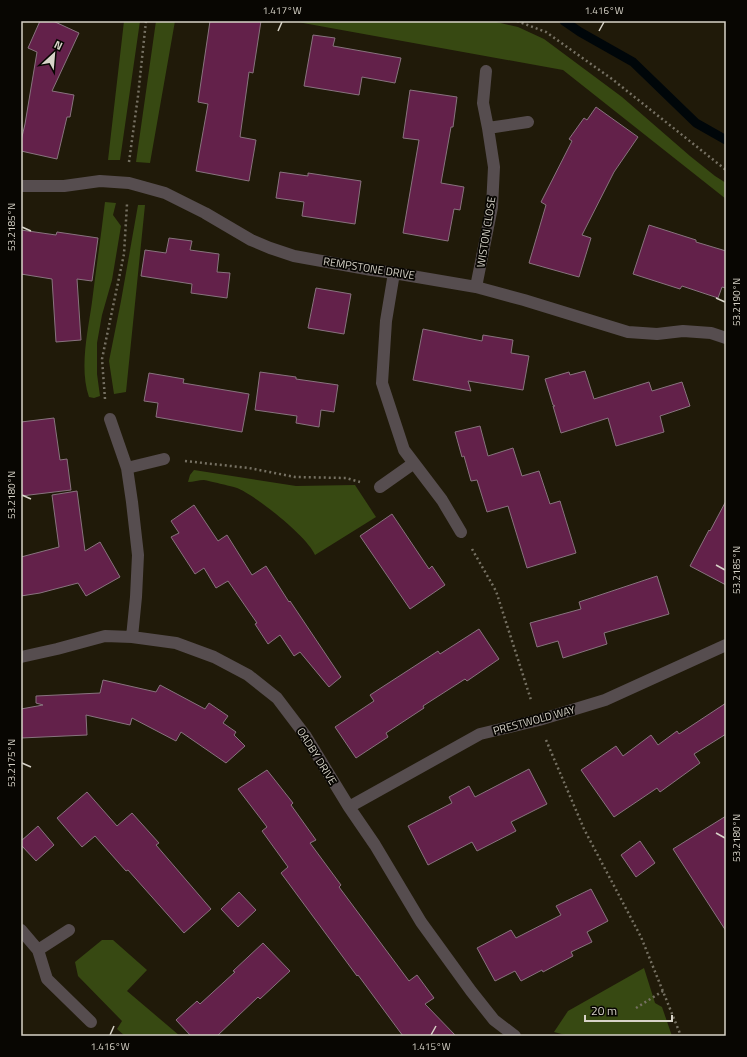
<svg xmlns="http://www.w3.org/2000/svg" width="747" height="1057" font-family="'Titillium Web',sans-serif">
	<rect width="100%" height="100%" fill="#201a09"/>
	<path fill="#374912" d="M124,21H140L120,160H108Z
		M156,21H175L150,163L136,162Z
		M292,21H492L518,27L544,39L622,97L690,156L715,176L726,183V199L563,70Z
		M105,202L116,203L113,215L121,226L112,280L102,315L97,343V374L100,396L94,398L89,397C79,368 88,331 92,302C96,269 101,236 105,202Z
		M138,205H145L126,392L114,394L109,361L121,301Z
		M194,470L296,486L355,485L376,517L315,555C308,537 255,495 237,488C230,486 210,481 204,480C199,480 193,482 188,482L190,475Z
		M102,940H113L147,970L127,991L180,1036H125L117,1029L122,1021L78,976L75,962Z
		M644,968L655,1003L662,1007L672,1036H569L554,1032L568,1011Z"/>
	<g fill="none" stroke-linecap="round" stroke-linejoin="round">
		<path stroke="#000609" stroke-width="9" d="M564,21L580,32L633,62L696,123L726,140"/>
	</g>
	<path fill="#63214a" stroke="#88737e" d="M40,21H53L79,33L52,91L74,95L70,117H67L57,159L21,151V141L25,124L37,52L28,48Z
		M210,21H261L253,73L249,72L240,137L256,140L249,181L196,171L208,104L198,102Z
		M313,35L335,38L333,46L401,58L395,83L362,77L359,95L304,86Z
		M410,90L457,97L453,127H451L441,183L464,187L460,210L454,209L448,241L403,233L419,140L403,138Z
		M596,107L638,137L614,172L582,235L591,238L579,277L529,263L546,205L541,202L572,141L569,139L584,118L587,120Z
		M280,172L308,176V173L361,181L355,224L302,216L304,202L276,198Z
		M649,225L696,240V242L726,251V288L722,287L718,298L682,286L680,289L633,274Z
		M21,230L56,235L57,232L98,238L92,281L77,279L81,340L56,342L52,279L21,274Z
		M169,238L192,241L190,250L219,254L217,272L230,273L227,298L191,293L192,284L141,276L145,250L166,253Z
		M316,288L351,294L344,334L308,328Z
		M423,329L482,341L483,335L513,340L511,353L529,356L523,390L468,381L471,391L413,380Z
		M585,371L594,399L649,382L652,391L682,382L690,406L660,416L664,432L616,446L608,418L561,433L553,406H555L553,405L545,379L569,372L570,375Z
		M260,372L296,377V379L338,385L334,412L321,410L319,427L296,423L297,416L255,410Z
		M149,373L184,379L183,383L249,394L242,432L156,417L158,403L144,401Z
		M54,418L60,460L67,459L71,490L21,496V422Z
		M480,426L488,456L513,448L522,476L539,471L550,504L560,501L576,553L527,568L508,506L487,512L477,480L471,481L464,456L462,457L455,432Z
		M77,491L85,551L100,542L120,577L86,596L78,583L40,593L21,596V557L59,547L52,495Z
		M726,501V585L690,566L709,530L710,531Z
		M194,505L218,541L227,535L252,575L266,566L289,602L290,601L341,677L329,687L300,652L294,656L280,635L268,644L255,624L257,623L228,581L216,588L204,568L195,574L171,537L179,533L171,521Z
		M392,514L429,569L432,566L445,585L410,609L360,536Z
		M657,576L669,614L604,633L607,644L563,658L558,641L537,647L530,623L581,609L579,602Z
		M479,629L499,659L467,681L465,679L423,706L424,708L386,733L388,737L356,758L335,727L374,701L370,695L438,651L440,654Z
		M103,680L156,692L160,685L205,709L209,703L228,716L223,723L236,732L234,735L245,746L226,763L181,732L176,741L132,718L130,725L86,715L87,735L21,738V709L43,705L36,703V696L100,693Z
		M726,703V734L694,754L700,763L660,792L657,788L614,817L581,770L616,746L623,756L651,735L658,745L677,731L679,734Z
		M529,769L547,804L511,822L516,831L477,851L472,842L428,865L408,826L452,803L449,797L469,786L475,797Z
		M267,770L293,803L291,805L316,840L310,843L341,885L339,887L409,981L417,975L434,998L425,1004L456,1036H403L358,975L357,976L281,873L288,867L262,831L267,827L238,789Z
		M87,792L117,826L132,813L159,843L156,845L211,909L184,933L128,870L126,871L95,836L82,847L57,818Z
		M726,816V931L673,849Z
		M38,826L54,845L36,861L21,845V841Z
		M640,841L655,863L636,877L621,855Z
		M591,889L608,921L587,932L592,942L571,952L573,956L543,972L542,970L521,981L515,971L495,981L477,948L511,930L516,938L561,915L556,906Z
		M239,892L256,910L238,927L221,909Z
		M263,943L290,971L260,999L258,997L217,1036H191L176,1020L197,1001L200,1004L235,972L233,971Z"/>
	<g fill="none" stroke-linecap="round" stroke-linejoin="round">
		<path stroke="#767163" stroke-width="2.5" stroke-dasharray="2 3" stroke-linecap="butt" d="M517,21L546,32L612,79L726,170
			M129,162L138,96L146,21
			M105,399L102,359L124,254L127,204
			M185,461L249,468L295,477L346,478L360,482
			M472,549L496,591L531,700
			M546,740L584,829L641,937L681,1036
			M636,1008L663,991"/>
		<path stroke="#564d4f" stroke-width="12" d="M488,128L528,122
			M21,186H64L100,181L129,183L165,193L205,213L251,240L270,248L294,256L372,270L394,273L476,287L524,300L628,332L657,334L683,331L711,333L726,338
			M394,273L386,321L382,383L404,450L442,500L461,532
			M476,287L492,207L494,167L488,128L483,103L486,71
			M110,419L127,468L132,502L138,555L136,597L132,637
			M127,468L164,459
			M380,487L414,463
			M21,657L57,649L105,636L132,637L176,643L214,657L248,675L277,698L305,735L349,807L375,845L421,922L471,991L494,1020L515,1036
			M349,807L480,734L539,720L605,700L726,645
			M21,930L38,950L47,979L91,1022
			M38,950L69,930"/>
	</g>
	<path fill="none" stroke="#d7d3c8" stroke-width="1.5" d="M278,31L282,22M599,31L604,22M22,227L31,231M716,298L725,302M22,495L31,499M716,565L725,570M22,763L31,767M716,833L725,838M110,1035L114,1026M431,1035L436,1026"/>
	<g text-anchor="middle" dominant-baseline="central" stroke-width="3.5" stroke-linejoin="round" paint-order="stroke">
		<g font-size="11" fill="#d7d3c8" stroke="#080602">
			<text transform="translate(486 232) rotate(-81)">WISTON CLOSE</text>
			<text transform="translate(369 268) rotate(9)">REMPSTONE DRIVE</text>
			<text transform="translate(534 720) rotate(-15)">PRESTWOLD WAY</text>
			<text transform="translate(317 756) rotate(58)">OADBY DRIVE</text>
		</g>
	</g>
	<rect width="747" height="1057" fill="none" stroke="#080602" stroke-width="44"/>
	<g transform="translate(54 54) rotate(26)" stroke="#080602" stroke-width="3" paint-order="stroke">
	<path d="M0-3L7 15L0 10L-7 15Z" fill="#d7d3c8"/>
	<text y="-6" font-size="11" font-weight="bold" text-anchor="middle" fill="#d7d3c8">N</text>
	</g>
	<path d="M585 1015v6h87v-6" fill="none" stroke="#d7d3c8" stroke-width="2"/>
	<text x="591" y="1015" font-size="12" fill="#d7d3c8" stroke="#080602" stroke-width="3" paint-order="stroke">20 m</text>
	<rect x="22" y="22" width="703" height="1013" fill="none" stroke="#d7d3c8" stroke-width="1.5"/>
	<g font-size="10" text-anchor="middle" fill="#d7d3c8">
		<text x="282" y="14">1.417°W</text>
		<text x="604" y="14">1.416°W</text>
		<text transform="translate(11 227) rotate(-90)" y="4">53.2185°N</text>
		<text transform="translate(736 302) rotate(-90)" y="4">53.2190°N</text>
		<text transform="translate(11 495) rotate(-90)" y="4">53.2180°N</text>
		<text transform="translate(736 570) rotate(-90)" y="4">53.2185°N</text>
		<text transform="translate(11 763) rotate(-90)" y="4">53.2175°N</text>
		<text transform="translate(736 838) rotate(-90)" y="4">53.2180°N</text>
		<text x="110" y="1050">1.416°W</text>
		<text x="431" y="1050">1.415°W</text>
	</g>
</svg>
